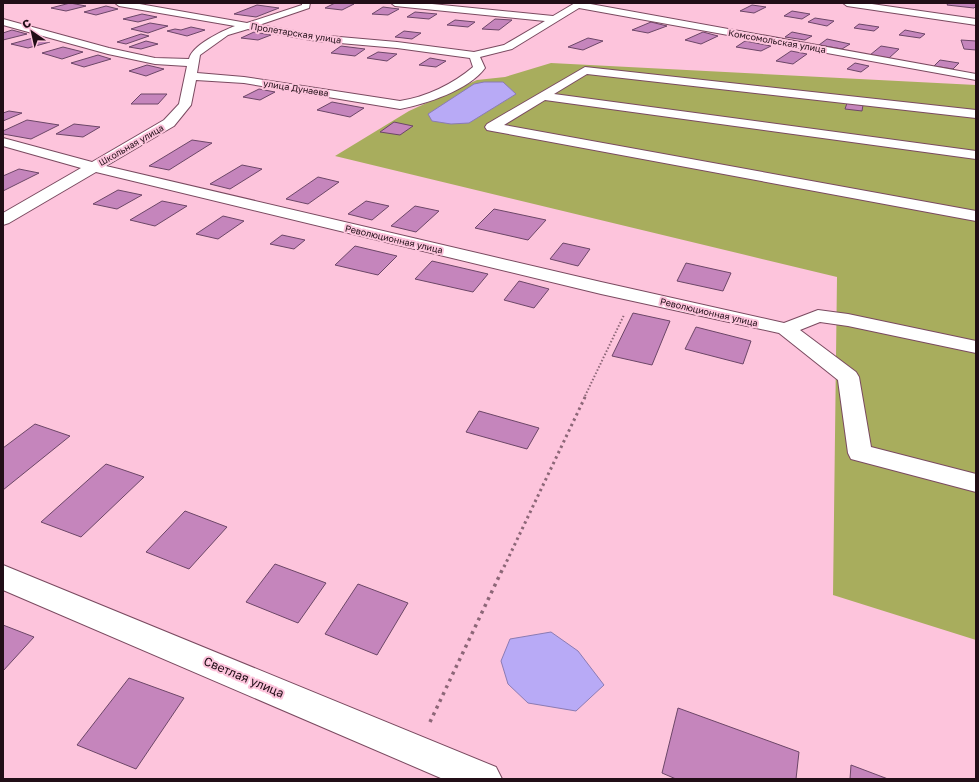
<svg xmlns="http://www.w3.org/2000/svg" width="979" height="782" font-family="'Golos Text',sans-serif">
	<rect width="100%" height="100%" fill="#fdc4dc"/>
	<path fill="#a8ad5d" d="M551,63L976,85V640L833,595L837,277L335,156L409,111L477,80L505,77Z"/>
	<path fill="#b8aaf6" stroke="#8b7bb3" d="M484,82H503L516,94L469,123L451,124L432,121L428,114L474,84Z
		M551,632L578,651L604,685L576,711L528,703L508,684L501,661L510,639Z"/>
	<path fill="#c585bc" stroke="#6c4667" d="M70,3L86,6L66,11L51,8Z
		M335,3H345L354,4L342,10L325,8Z
		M948,3H976V6L974,8L947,5Z
		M257,5L279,8L256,17L234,14Z
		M752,5L766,7L754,13L740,11Z
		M106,6L118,9L96,15L84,12Z
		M383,7L399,9L388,15L372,14Z
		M792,11L810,14L802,19L784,16Z
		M415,12L437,14L429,19L407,17Z
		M142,14L157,17L138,22L123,19Z
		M815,18L834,21L827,26L808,22Z
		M495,19L512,20L499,30L482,29Z
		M455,20L475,22L468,27L447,25Z
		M651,22L667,26L648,33L632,30Z
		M150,23L168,26L148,33L131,29Z
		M859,24L879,27L874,31L854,28Z
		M191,27L205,30L187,36L167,31L175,29L181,30Z
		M12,30L27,34L3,40V33Z
		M905,30L925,34L920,38L899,35Z
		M404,31L421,33L412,39L395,37Z
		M254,32L271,35L258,40L241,38Z
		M703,32L718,36L701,44L685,40Z
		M792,32L812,36L805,40L785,37Z
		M141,34L149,36L126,44L117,42Z
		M33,38L50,42L28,48L11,44Z
		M588,38L603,41L583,50L568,47Z
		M827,39L850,44L842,49L819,45Z
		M961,40L976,41V50L964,49Z
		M146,41L158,44L141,49L129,47Z
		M745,41L771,46L761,51L736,47Z
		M341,46L365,49L355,56L331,53Z
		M881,46L899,49L889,58L870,55Z
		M63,47L83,52L62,59L42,53Z
		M791,51L807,54L793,64L776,61Z
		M378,52L397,54L387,61L367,58Z
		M98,55L111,59L84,67L71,63Z
		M430,58L446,61L436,67L419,65Z
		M940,60L959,63L953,69L934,66Z
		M855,63L869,66L861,72L847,69Z
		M147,65L164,69L146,76L129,71Z
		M259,89L275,92L260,100L243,97Z
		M141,94H167L158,104H131Z
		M332,102L364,108L350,117L317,110Z
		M847,103L863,105L862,111L845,109Z
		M9,111L22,113L3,121V113Z
		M27,120L59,125L31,139L3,134V131Z
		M394,122L413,126L400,135L380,132Z
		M74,124L100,127L83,137L56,134Z
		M192,140L212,143L169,170L149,166Z
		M242,165L262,169L230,189L210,184Z
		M19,169L39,173L3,191V176Z
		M318,177L339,182L308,204L286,199Z
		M118,190L142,195L117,209L93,204Z
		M162,201L187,206L155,226L130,220Z
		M366,201L389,206L372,220L348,214Z
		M415,206L439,211L416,232L391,226Z
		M494,209L546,220L528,240L475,228Z
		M223,216L244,221L218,239L196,234Z
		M282,235L305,240L294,249L270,244Z
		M563,243L590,249L578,266L550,259Z
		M355,246L397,256L378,275L335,265Z
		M432,261L488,274L473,292L415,279Z
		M686,263L731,273L723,291L677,281Z
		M519,281L549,289L534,308L504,300Z
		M633,313L670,321L652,365L612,356Z
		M696,327L751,341L743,364L685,349Z
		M479,411L539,428L527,449L466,432Z
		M35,424L70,436L3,490V448Z
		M106,464L144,477L81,537L41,522Z
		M185,511L227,527L189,569L146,552Z
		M275,564L326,583L298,623L246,602Z
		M358,584L408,603L377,655L325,634Z
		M3,625L34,637L3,671Z
		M129,678L184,698L136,769L77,745Z
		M678,708L799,752L796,779H676L662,773Z
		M851,765L888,779H850Z"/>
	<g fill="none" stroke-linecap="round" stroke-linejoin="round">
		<defs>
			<path id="minor" d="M115,3H134L247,23L302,5V3H310L309,8L259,25L317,35L397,42L474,52L504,45L545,21L395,6L391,3H422L553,16L575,3H585L976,74V80L579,8L512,49L480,57L485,68C469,90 426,104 400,109L244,83L196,80L191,105L174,126L106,166L601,282L784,323L818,310L848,314L976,341V353L848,326L820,322L800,330L856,372L859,377L871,447L976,474V492L851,459L848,453L838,380L779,333L601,294L96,172L9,223L3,225V213L81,168L3,146V138L92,162L164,120L179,104L187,66L155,64L108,54L3,25V19L109,48L155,58L189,59C192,45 222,31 235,26L119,6ZM248,29L317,41L397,48L470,58L473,67C453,84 426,97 400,101L244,77L197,73L200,55L228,35Z
				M585,67L976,110V118L587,74L554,94L976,151V159L545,100L504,125L976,211V221L492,131L487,130L485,127L487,124Z
				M3,565L496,767L502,779H443L3,590Z"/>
			<path id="major" d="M843,3H865L976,19V25L847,6Z"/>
		</defs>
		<use href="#minor" stroke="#7a4a60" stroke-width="2"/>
		<use href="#major" stroke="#7a4a60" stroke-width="2"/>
		<path stroke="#8c6677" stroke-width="2" stroke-dasharray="1.5 2" stroke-linecap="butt" d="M585,396L624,315"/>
		<path stroke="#8c6677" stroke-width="3" stroke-dasharray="2.5 3.5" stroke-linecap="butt" d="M504,567L586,395"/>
		<path stroke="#8c6677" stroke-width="3.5" stroke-dasharray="3 4.5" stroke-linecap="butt" d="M430,722L504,566"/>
		<use href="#minor" fill="#fff" fill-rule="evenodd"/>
		<use href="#major" fill="#fff" fill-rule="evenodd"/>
	</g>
	<g text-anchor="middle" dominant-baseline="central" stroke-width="4" stroke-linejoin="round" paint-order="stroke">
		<g font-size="9" fill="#210e17" stroke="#fdc4dc">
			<text transform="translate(296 33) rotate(9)">Пролетарская улица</text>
			<text transform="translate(777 41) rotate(10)">Комсомольская улица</text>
			<text transform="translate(296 88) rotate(9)">улица Дунаева</text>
			<text transform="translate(131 145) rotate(-30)">Школьная улица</text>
			<text transform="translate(394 239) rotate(13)">Революционная улица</text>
			<text transform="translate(709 312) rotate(13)">Революционная улица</text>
		</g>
		<g font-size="12" fill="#210e17" stroke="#fdc4dc">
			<text transform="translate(244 677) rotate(23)">Светлая улица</text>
		</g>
	</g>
	<rect width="979" height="782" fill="none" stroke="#210e17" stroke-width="8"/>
	<g transform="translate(32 32) rotate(326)" stroke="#fdc4dc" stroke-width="3" paint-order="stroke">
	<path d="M0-3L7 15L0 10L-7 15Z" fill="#210e17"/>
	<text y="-6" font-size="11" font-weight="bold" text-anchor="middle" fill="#210e17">С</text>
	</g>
</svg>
